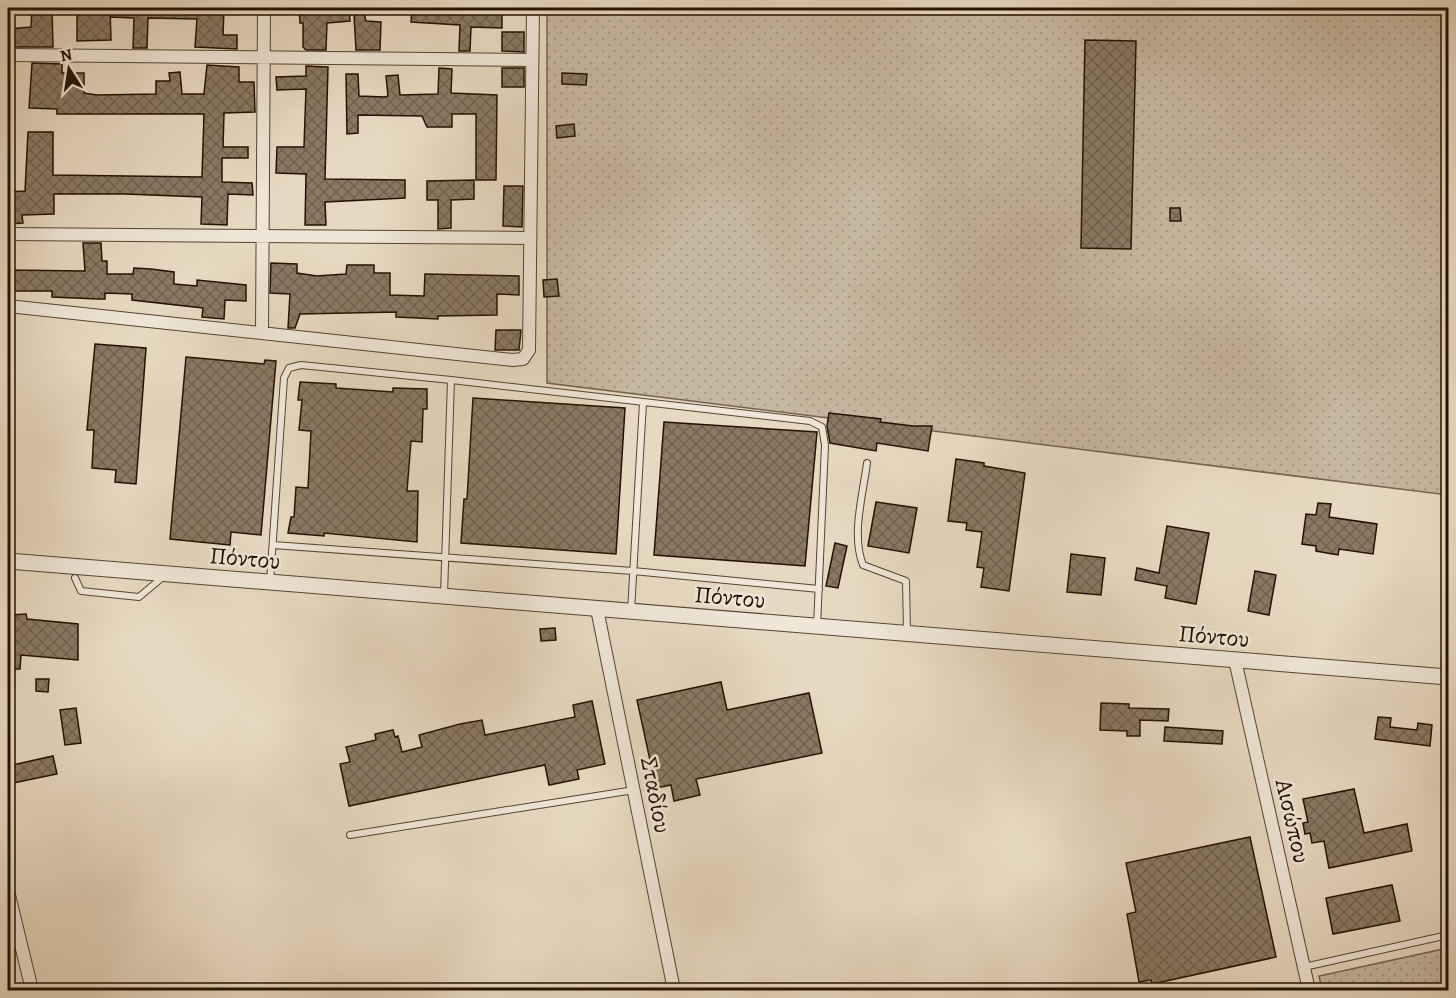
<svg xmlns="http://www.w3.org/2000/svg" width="1456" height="998" font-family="Alegreya,serif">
	<defs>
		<pattern id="green-dots" width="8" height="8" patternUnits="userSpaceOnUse" patternTransform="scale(1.5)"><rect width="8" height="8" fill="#c6b7a0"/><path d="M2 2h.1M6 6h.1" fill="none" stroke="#aa9c88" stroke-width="1.8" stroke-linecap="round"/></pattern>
		<pattern id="building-cross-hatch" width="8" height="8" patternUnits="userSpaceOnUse" patternTransform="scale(1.5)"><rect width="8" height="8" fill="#897964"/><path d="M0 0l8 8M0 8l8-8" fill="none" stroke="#706250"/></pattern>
	</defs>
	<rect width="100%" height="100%" fill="#e7d9c1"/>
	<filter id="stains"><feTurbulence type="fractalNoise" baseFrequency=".00333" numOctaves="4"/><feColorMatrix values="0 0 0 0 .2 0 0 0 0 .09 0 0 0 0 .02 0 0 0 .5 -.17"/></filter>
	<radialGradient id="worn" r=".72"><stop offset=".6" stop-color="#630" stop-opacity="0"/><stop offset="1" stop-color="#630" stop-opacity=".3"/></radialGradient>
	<path fill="url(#green-dots)" stroke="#756450" stroke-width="1.5" d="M547,8H1448V495L547,383Z
		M1448,948V990H1322L1319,976Z"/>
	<path fill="url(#building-cross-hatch)" stroke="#241200" stroke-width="1.5" d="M32,8H52L53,47H8V29L31,27Z
		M77,8H110L111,40L77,41Z
		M111,8H224L223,35H237V49L195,47L197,19L148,18L147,48H133L134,18L111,17Z
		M299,8H349L350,21L327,23L326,50H306L303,47V23H300Z
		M412,8H475V11H502V28L471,27L470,51H459L460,25L411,22Z
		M364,13L366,21L381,22L380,50H356L354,15Z
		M502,32H524V52L502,51Z
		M1085,40L1136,41L1131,249L1081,248Z
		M32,63L62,64V73H84V93L97,95L156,94V81H170L169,73L180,72L182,94H204L207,65L239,67V82H254L255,112L224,113L223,147H248V158H222V182L252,183L253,195L228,194L227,225L201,224L202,197L125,194H54V214L22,215L23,223L8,224V192L25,191L28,132H53V175L202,177L204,114H57V109L29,108Z
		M306,66L328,67L325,179L405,180V198L325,202L326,225H305L306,174L276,173L277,147H304L306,89L277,90L276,77L306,76Z
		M439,68L452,69L451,93L497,95L496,180H476V114H452V127H427L422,116L358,115V133L347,134L346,74H358L359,96L385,97L388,96L386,76L398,75L400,95L438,94Z
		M502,68H524V87H502Z
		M562,73L587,74L586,85L562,84Z
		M574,124L575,136L557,138L556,126Z
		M474,180V199L451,200V228L438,229V200H427V181Z
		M504,186H523L522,227L503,226Z
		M1170,208H1180L1181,221H1170Z
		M83,243H101L102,261H107V274H133L134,268L151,269L174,272V284L197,286V280L246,285V301L225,300L224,319L202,317L203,308L132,300V294L105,293V299H98L52,297V291H8V270L85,271Z
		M271,263L297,264V273L317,276L346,274L347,265H374V273H390V295L424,296L425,274L519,276V295L497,294V315L438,316V319L396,317V312L300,314L295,328H288L290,294L270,293Z
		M557,279L559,296L544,297L543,280Z
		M496,330H521L519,350H495Z
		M95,344L146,348L136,484L115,482L116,470L92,468L94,430H87Z
		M186,357L264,364L265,360L276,361L261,535L231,532L230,545L170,539Z
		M300,382L336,384V388L393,392V388L427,389V409H423L422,442L411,441L407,491H418L417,542L324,533V536L288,533L291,517H294L296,487L308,488L311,431L299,430L302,400H298Z
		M473,398L625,408L616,554L461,543L464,499H467Z
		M829,413L881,419L880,422L913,426H932L928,451L877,443L876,451L830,443L827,426Z
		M664,422L817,432L805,566L654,555Z
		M956,459L984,463V466L1025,473L1009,591L981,587L984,568L977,567L982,532L966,530L967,523L948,521Z
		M876,502L917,508L909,553L868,546Z
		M1318,503L1331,504L1329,517L1377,524L1373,554L1339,549L1338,555L1316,551V546L1302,544L1306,514L1316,515Z
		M1167,526L1209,533L1196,604L1165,598L1167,586L1135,580L1137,568L1159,573Z
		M835,543L847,546L838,588L826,586Z
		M1071,554L1105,558L1101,595L1067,592Z
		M1255,571L1276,575L1269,615L1248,611Z
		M26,614L27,619L78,624V660L21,655L20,669H8L11,615Z
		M555,628L556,640L541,641L540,629Z
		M36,679H49L48,692L36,691Z
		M721,682L727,710L809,693L822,753L696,779L700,795L674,801L671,785L656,788L637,700Z
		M592,701L605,764L577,770L579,779L549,785L545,765L349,806L340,764L350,762L346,747L376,740L375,734L393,730L395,737L398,736L402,752L422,747L419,735L460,724L482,720L485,735L575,717L573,705Z
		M1101,703L1129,704V708L1169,709L1168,721L1140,720V736H1127V731L1100,730Z
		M76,708L81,743L65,745L60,710Z
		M1378,717L1391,718L1390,727L1417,730L1418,723L1432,725L1430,746L1375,739Z
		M1165,727L1223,731L1222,744L1164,741Z
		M53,756L57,774L8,784V766Z
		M1354,789L1364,833L1407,824L1412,851L1329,868L1324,841L1312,843L1310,833L1305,834L1303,823L1308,822L1303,799Z
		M1250,837L1276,957L1152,984L1151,980L1139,982L1127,914L1136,912L1126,863Z
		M1392,885L1400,921L1333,934L1326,898Z"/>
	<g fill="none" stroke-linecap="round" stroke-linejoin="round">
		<defs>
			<path id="service" d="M451,380L810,421L822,427L825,445L817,626
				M867,463C863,495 851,535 863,565L906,581L907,633
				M273,545L633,571L819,589
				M75,578L81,591L139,597L164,576
				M270,582L284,378L289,368L301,365L451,380L444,595
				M631,611L643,403
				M350,835L634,790
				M1304,967L1448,935"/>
			<path id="minor" d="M8,55L532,60
				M8,234L529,238
				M8,306L513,360L523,359L529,350L533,8
				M262,332L264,8
				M597,609L674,990
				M1235,660L1309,990
				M8,891L32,990"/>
			<path id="tertiary" d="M8,561L1448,677"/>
		</defs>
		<use href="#service" stroke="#554430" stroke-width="8"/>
		<use href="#minor" stroke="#554430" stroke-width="14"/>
		<use href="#tertiary" stroke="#554430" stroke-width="17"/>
		<use href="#service" stroke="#efe6d7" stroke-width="6"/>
		<use href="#minor" stroke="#efe6d7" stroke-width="12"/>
		<use href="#tertiary" stroke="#efe6d7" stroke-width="15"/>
	</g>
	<g text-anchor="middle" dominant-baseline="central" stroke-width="5" stroke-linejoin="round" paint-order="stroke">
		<g font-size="24" fill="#241200" stroke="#efe6d7">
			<text transform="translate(245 558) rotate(5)">Πόντου</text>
			<text transform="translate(730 597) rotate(5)">Πόντου</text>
			<text transform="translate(1214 636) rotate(5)">Πόντου</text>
			<text transform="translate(656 795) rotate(79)">Σταδίου</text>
			<text transform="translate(1293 821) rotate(77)">Αισώπου</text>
		</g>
	</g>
	<rect width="1456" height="998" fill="none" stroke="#e7d9c1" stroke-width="30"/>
	<rect x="9" y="9" width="1438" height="980" fill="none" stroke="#241200" stroke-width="3"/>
	<rect x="15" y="15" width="1426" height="968" fill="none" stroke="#241200" stroke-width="1.5"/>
	<g transform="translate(69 69) rotate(348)" stroke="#efe6d7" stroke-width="4.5" paint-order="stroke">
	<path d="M0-4.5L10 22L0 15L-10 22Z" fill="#241200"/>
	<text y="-9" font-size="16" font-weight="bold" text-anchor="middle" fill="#241200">N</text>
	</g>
	<rect width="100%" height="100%" filter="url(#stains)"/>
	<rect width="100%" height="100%" fill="url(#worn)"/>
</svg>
